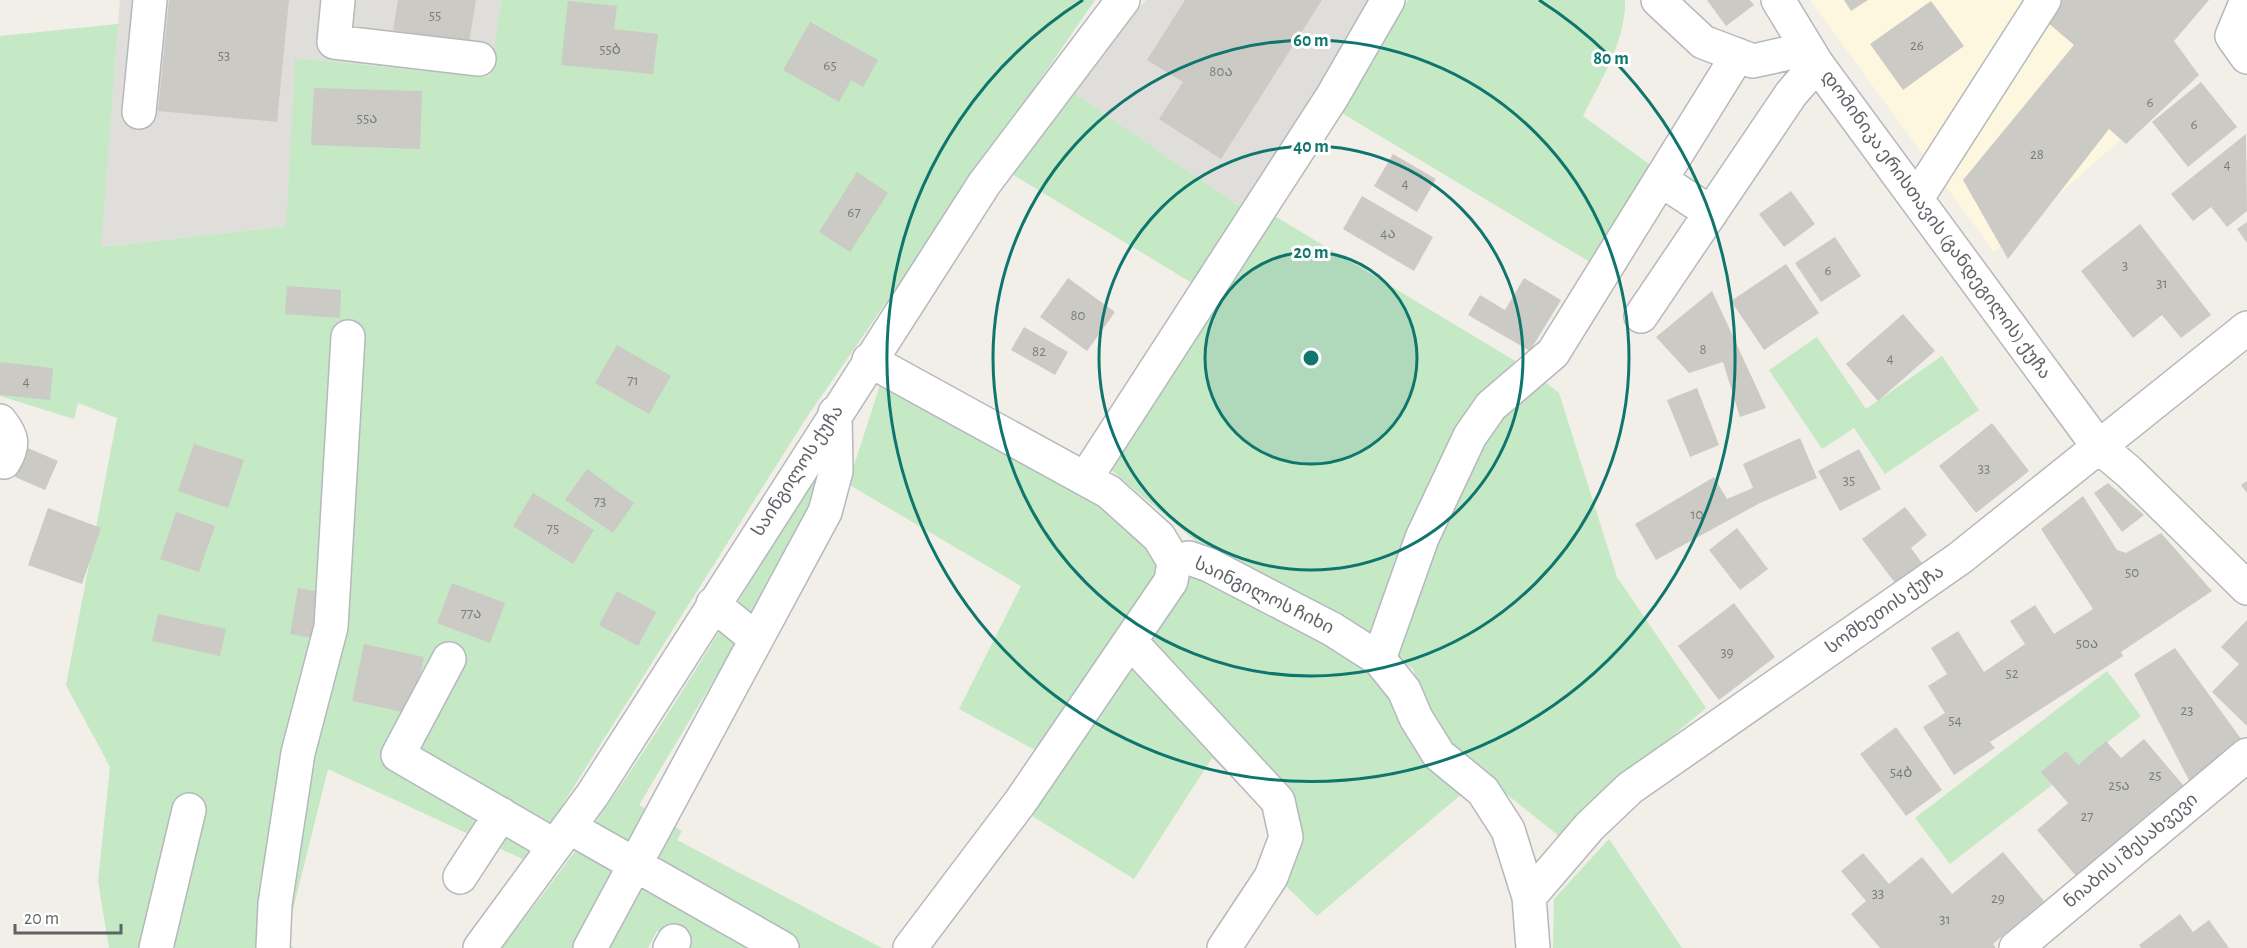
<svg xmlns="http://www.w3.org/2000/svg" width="2247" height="948" font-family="'Alegreya Sans','Noto Sans Georgian',sans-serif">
	<rect width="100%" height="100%" fill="#f1efe8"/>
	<path fill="#fef7e0" d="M1810,0H2201L2173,39L2194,74L1994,252Z"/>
	<path fill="#e0deda" d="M120,0H501L491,77L296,58L286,226L100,247Z
		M1146,0H1369L1245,210L1070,90Z"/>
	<path fill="#c5e8c5" d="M501,0H1095L805,420L527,861L328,769L285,942L294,948H109L98,881L110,767L66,685L117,418L78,403L74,419L0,396V36L118,24L101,247L286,226L295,58L490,77Z
		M1408,0H1625C1626,41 1601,80 1583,116L1653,167L1595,265L1340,112Z
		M1070,90L1245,210L1197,286L1007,171Z
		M1273,215L1530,370L1559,393L1617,577L1706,708L1602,795L1570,833L1559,836L1440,741L1413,669L1310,605L1199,544L1109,468Z
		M1817,337L1866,409L1942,356L1979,410L1885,474L1854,428L1822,449L1769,370Z
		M882,379L1126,519L1159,563L1154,585L1037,751L959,709L1021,586L848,484Z
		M826,459L816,509L639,805L682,831L677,840L882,948H688L657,931L648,948H500C625,798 722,624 826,459Z
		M1186,572L1373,670L1464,792L1317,916L1260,861L1273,824L1251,796L1212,758L1134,879L1032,816Z
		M2107,671L2141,716L1950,864L1915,818Z
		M1609,839L1682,948H1553L1554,899Z"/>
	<path fill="#cccac5" d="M169,0H289L277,122L158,111Z
		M398,0H476L469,43L393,30Z
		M1185,0H1322L1221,159L1159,119L1183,82L1147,60Z
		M1707,0H1750L1754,5L1726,26Z
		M1844,0H1868L1851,11Z
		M2053,0H2209L2174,41L2199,75L2126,144L2109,129L2008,259L1963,180L2074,45L2040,16Z
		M568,1L617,6L614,29L658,34L653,74L561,65Z
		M1931,1L1964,46L1903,90L1870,44Z
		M810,22L878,60L863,87L851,80L839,102L783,70Z
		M2201,82L2237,127L2188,167L2152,122Z
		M314,88L422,91L420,149L311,145Z
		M2246,134L2247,211L2227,227L2211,207L2193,221L2171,194Z
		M1393,154L1436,179L1417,212L1374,186Z
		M857,172L888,193L850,252L819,232Z
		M1791,191L1815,224L1784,247L1759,214Z
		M1362,196L1433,237L1414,271L1343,229Z
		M2247,222V243L2237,229Z
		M2140,224L2211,315L2181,338L2162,315L2133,338L2081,271Z
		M1835,237L1861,276L1821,302L1795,263Z
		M1786,264L1819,313L1764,350L1731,301Z
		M1068,278L1115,312L1087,351L1040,317Z
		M1524,278L1561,300L1530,351L1468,315L1480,295L1505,310Z
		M287,286L341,290L340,318L285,314Z
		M1712,291L1766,408L1740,417L1723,362L1689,373L1656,337Z
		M1903,314L1935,351L1878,401L1846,364Z
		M1024,327L1068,352L1055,375L1011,350Z
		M617,345L671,376L649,414L595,383Z
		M0,362L53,368L50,400L0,395Z
		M1697,388L1719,445L1690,457L1667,400Z
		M1992,423L2029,471L1976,513L1939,466Z
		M1800,438L1817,478L1760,503L1656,560L1635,524L1714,477L1727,499L1753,488L1743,464Z
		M194,444L244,460L228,508L178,491Z
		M28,448L58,461L45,490L15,477Z
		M1859,449L1881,489L1840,511L1818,471Z
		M587,469L634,503L613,533L565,500Z
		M2247,481V493L2241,485Z
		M2108,483L2144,515L2122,532L2094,493Z
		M533,493L594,530L573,564L513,526Z
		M2083,496L2117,550L2126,553L2161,533L2212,591L2121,652L2123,656L1990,742L1995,748L1954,775L1923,727L1945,713L1928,686L1947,674L1931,648L1958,631L1984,672L2025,644L2010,621L2035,605L2054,634L2093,609L2041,529Z
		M1905,507L1927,535L1911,548L1922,563L1895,583L1862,539Z
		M48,508L101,528L82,584L28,565Z
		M176,512L215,526L199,572L160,559Z
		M1737,528L1768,569L1740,590L1709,550Z
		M452,583L505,603L490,643L437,623Z
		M298,588L326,593L319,639L290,634Z
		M617,591L656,612L638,646L599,625Z
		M1734,603L1775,657L1719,700L1678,646Z
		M158,614L226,629L220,656L152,641Z
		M2247,620V726L2212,692L2239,664L2221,647Z
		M364,644L424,657L412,714L352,701Z
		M2175,648L2247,747L2192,786L2134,674Z
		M1896,727L1942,790L1906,816L1860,754Z
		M2144,739L2189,792L2166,812L2160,804L2076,876L2037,830L2068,803L2041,772L2066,751L2078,765L2106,741L2121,758Z
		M2003,852L2044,901L1993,944L1996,948H1880L1851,914L1866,901L1841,871L1863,853L1889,884L1922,857L1952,894Z
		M2180,914L2193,932L2209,920L2229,948H2141L2139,945Z"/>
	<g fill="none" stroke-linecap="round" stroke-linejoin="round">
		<defs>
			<path id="minor" d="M338,0L334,42L479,59
				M1658,0L1703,42L1753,61L1807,49
				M1778,0L1817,64L2098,446L2129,472L2247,588
				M2247,0L2232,36L2247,57
				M139,112L150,0
				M1661,180L1711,213
				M1917,198L2044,0
				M1641,316L1791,94L1817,64
				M869,360L1109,492L1159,537L1174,562
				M0,421C13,437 14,445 4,462
				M1085,479L1332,97L1388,0
				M1174,562L1189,558L1209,565L1332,629L1379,659L1404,690L1416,718L1439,755L1483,791L1508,830L1529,897L1533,948
				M713,604L756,639
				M1130,641L1278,801L1286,837L1271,877L1224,948
				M449,659L398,755L555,846
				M1379,659L1422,538L1470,436L1491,406L1553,353L1738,55
				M569,827L782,948
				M460,877L501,814
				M1529,897L1590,826L1630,788L1960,558L2247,328
				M156,948L189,810
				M273,948L275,904L298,753L331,627L348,337
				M480,948L593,794L984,184L1123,0
				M590,948L825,512L836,471L835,413
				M670,948L674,941
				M910,948L1021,801L1171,581L1174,562
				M2016,948L2247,755"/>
		</defs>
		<use href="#minor" stroke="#b5b8bc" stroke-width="36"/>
		<use href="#minor" stroke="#fff" stroke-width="33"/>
	</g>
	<circle cx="1311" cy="358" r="106" fill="#0f766e" fill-opacity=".12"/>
	<g fill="none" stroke="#0f766e" stroke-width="3">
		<circle cx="1311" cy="358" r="106"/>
		<circle cx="1311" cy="358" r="212"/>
		<circle cx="1311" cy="358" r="318"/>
		<path d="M1539 0A424 424 0 1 1 1083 0"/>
	</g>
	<g text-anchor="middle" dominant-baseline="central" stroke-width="6" stroke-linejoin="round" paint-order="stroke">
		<g font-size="15" fill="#7a7d7f">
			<text x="435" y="15">55</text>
			<text x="1917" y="45">26</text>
			<text x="610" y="49">55ბ</text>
			<text x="224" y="55">53</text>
			<text x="830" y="65">65</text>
			<text x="1221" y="71">80ა</text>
			<text x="2150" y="102">6</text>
			<text x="367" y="118">55ა</text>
			<text x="2194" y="124">6</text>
			<text x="2037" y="154">28</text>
			<text x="2227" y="164">4</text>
			<text x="1405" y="183">4</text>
			<text x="854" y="212">67</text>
			<text x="1388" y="233">4ა</text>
			<text x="2125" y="265">3</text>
			<text x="1828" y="270">6</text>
			<text x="2162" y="283">31</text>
			<text x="1078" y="315">80</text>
			<text x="1703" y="349">8</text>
			<text x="1039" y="351">82</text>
			<text x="1890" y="358">4</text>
			<text x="633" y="380">71</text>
			<text x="26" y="381">4</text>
			<text x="1984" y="468">33</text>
			<text x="1849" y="480">35</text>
			<text x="600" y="501">73</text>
			<text x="1697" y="514">10</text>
			<text x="553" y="528">75</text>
			<text x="2132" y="572">50</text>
			<text x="471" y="613">77ა</text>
			<text x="2087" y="643">50ა</text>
			<text x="1727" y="652">39</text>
			<text x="2012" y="673">52</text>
			<text x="2187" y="710">23</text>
			<text x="1955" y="720">54</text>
			<text x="1901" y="772">54ბ</text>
			<text x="2155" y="775">25</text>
			<text x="2119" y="785">25ა</text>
			<text x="2087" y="816">27</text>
			<text x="1878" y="893">33</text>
			<text x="1998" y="898">29</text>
			<text x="1945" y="919">31</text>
		</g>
		<g font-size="18" fill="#5f6368" stroke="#fff">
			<text transform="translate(1936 225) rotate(54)">დომინიკა ერისთავის (განდეგილის) ქუჩა</text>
			<text transform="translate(798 471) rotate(-57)">საინგილოს ქუჩა</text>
			<text transform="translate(1264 596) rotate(26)">საინგილოს ჩიხი</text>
			<text transform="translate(1885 610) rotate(-35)">სომხეთის ქუჩა</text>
			<text transform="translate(2131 851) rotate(-40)">ნიაბის I შესახვევი</text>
		</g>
	</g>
	<circle cx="1311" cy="358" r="9" fill="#0f766e" stroke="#fff" stroke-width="3"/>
	<g font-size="18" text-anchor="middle" font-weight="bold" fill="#0f766e" stroke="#fff" stroke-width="6" stroke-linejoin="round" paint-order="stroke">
		<text x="1311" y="46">60 m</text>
		<text x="1611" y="64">80 m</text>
		<text x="1311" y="152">40 m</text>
		<text x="1311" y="258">20 m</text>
	</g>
	<path d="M15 924v9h106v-9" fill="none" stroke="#5f6368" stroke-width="3"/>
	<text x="24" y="924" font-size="18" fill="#5f6368" stroke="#ffffff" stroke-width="4.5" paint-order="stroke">20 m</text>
</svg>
